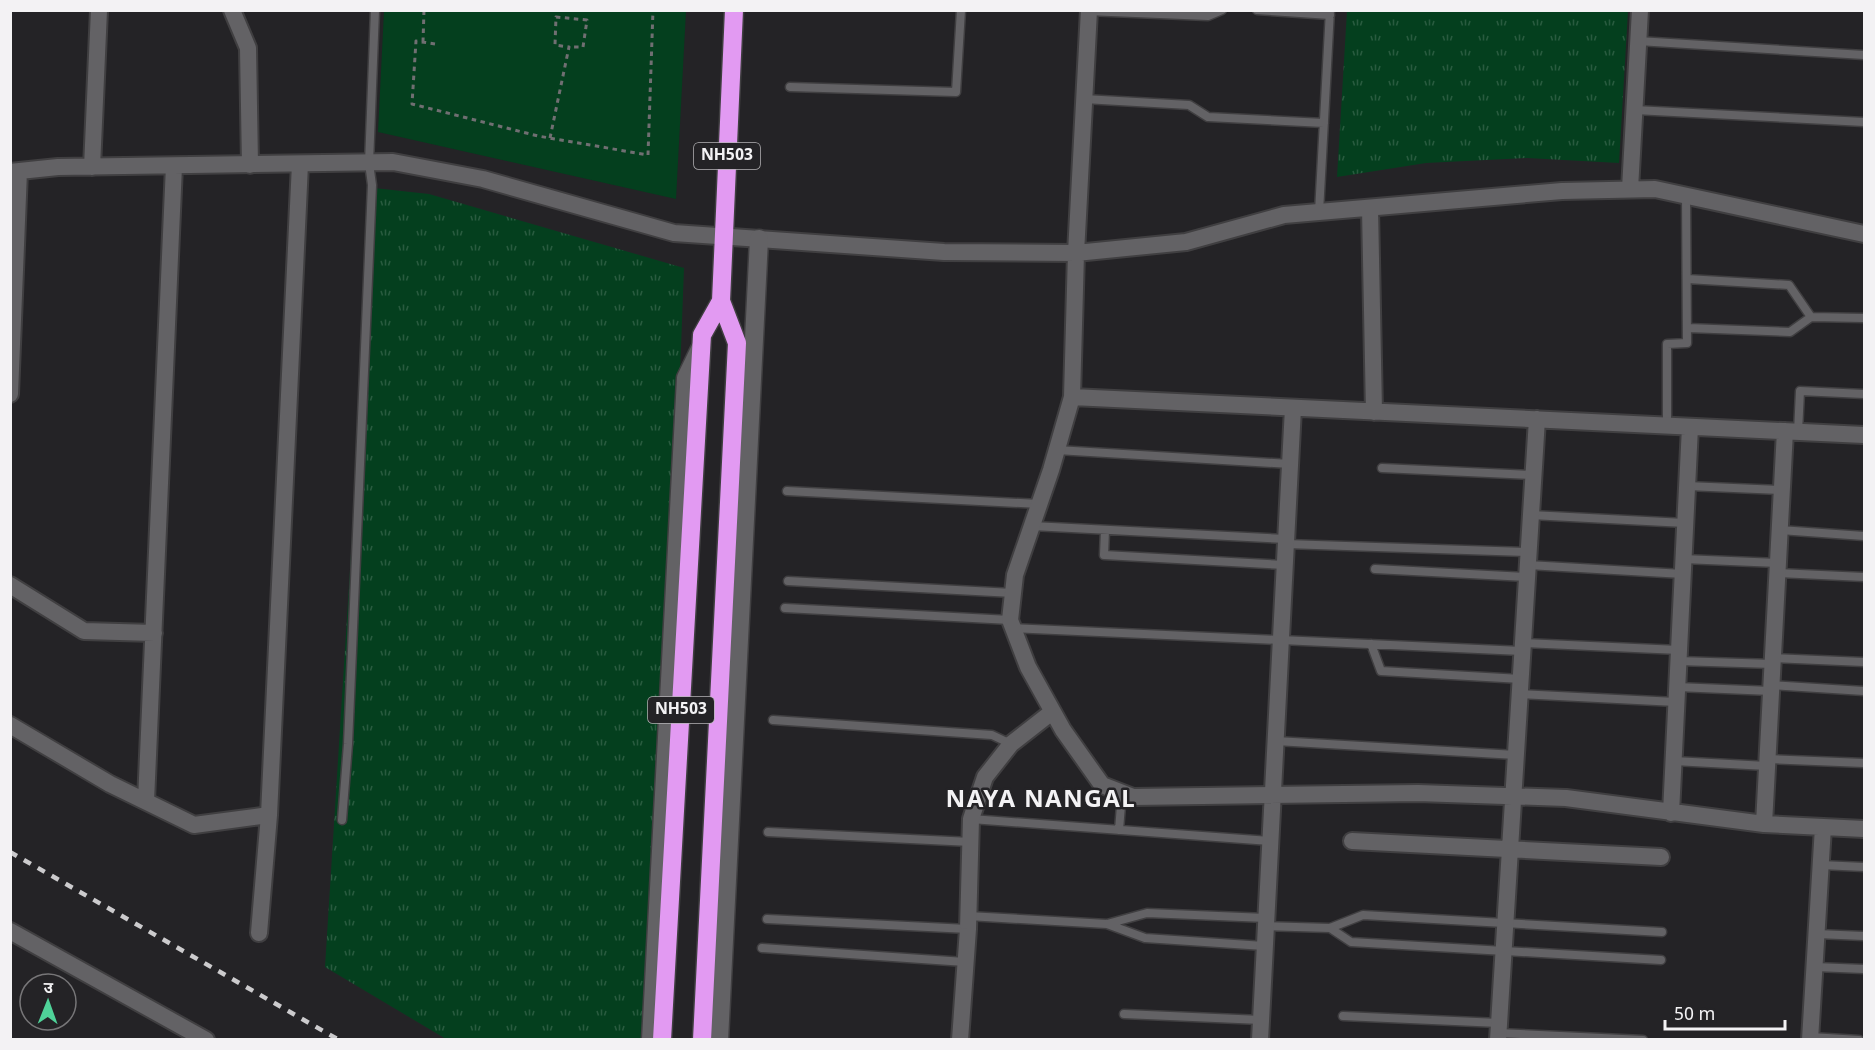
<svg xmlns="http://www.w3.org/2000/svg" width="1875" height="1050" font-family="Georgia,'Noto Sans Devanagari',serif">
	<defs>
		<pattern id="grass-tufts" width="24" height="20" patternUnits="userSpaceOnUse" patternTransform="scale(1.5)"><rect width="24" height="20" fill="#043f1e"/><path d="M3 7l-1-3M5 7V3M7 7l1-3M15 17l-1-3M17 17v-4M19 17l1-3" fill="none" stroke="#295b3f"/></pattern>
	</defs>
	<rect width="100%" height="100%" fill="#242326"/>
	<path fill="url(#grass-tufts)" d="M1347,11H1628L1619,163L1527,158L1426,163L1337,177Z
		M374,188L429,194L684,268L655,1039H446L325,967Z"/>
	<path fill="#043f1e" d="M384,11H686L676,199L378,132Z"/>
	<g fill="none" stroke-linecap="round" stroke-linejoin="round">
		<defs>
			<path id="lane" d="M1257,10L1330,15
				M1087,11L1208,16L1222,10
				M1638,41L1864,55
				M790,87L956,92L961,10
				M1084,99L1189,105L1208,117L1324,123
				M1635,110L1864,122
				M1319,212L1330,10
				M1687,279L1789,285L1811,317
				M1688,328L1790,332L1811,317L1864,318
				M1667,426V344L1687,343L1686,196
				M1798,432L1800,391L1864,394
				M1057,450L1290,464
				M1382,468L1534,475
				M1687,486L1782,490
				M787,491L1039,504
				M1531,515L1685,523
				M1032,526L1286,539
				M1105,530L1104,555L1285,565
				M1780,530L1864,536
				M1286,544L1529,552
				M1683,559L1778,563
				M1528,565L1683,574
				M1375,569L1527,577
				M1778,573L1864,577
				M788,581L1013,593
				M785,608L1010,620
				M1013,628L1522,651
				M1523,643L1679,650
				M1371,644L1381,671L1521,679
				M1773,658L1864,662
				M1678,661L1773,664
				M1772,685L1864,691
				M1677,687L1771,691
				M1520,694L1676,702
				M773,720L992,735L1011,744
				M1276,741L1516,755
				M1768,759L1864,763
				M1674,761L1767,766
				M971,819L1270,841
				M342,820L348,744L372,185L369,163L375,10
				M1119,830L1122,793
				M768,832L971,842
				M1821,865L1864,867
				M968,916L1107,924L1147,913L1266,918
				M767,919L968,929
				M1107,924L1145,938L1264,946
				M1265,926L1330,928L1363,915L1662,932
				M1330,928L1351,942L1661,960
				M1817,934L1864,936
				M762,948L965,962
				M1815,967L1864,969
				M1124,1014L1261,1020
				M1343,1016L1499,1023
				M1498,1033L1643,1040
				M1811,1037L1859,1040"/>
			<path id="street" d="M232,10L248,48L250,165
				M1089,10L1076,253L1072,397L1051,470L1015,575L1010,620L1028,667L1063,730L1102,785L1133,797L1418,793L1566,798L1764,824L1864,829
				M92,167L99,10
				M10,172L58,167L393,162L483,179L674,233L944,252L1076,253L1186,242L1284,215L1562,191L1655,189L1864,234
				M1630,189L1640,10
				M1370,208L1374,412
				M10,394L19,171
				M1072,397L1864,435
				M10,585L84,631L154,633
				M10,725L110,784L194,825L269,815
				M146,801L174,166
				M1671,813L1690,427
				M1764,824L1785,431
				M1352,841L1661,857
				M10,931L206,1040
				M259,933L269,815L300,164
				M960,1040L968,929L971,819L985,777L1011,744L1052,712
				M1260,1040L1293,408
				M1498,1040L1537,419
				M1810,1040L1823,827"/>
			<path id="secondary" d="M651,1040L686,378L701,347
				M719,1040L759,239"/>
			<path id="highway" d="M662,1040L702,335L721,301
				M702,1040L737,343L721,301L734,10"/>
		</defs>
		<use href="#lane" stroke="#403f41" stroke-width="11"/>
		<use href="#street" stroke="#403f41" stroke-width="20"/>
		<use href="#secondary" stroke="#403f41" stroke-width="21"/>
		<use href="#highway" stroke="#403f41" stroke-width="21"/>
		<path stroke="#706f72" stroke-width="3" stroke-dasharray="4.5 4.5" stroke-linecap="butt" d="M423,42L424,10
			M435,44L416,41L412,104L538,136L648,155L653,10
			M550,138L569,47L555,45L556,17L587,20L583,47H569"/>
		<use href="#lane" stroke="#636265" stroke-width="8"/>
		<use href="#street" stroke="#636265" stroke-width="16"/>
		<use href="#secondary" stroke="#636265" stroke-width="18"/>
		<use href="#highway" stroke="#e29af2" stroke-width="18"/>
		<path stroke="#cccbcd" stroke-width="4.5" stroke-dasharray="8 8" stroke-linecap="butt" d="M10,852L339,1040"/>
	</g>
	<g text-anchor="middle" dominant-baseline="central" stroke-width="5" stroke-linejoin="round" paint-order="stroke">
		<g fill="#242326" stroke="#b5b4b6" stroke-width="1.5">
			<rect x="694" y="143" width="66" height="26" rx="4.5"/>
			<rect x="648" y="697" width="66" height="26" rx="4.5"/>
		</g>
		<g font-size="16" font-weight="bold" fill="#f3f2f4">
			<text x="727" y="156">NH503</text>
			<text x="681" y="710">NH503</text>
		</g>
		<g font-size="24" font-weight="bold" letter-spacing="1.5" fill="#f3f2f4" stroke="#242326">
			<text x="1041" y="801">NAYA NANGAL</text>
		</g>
	</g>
	<rect width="1875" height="1050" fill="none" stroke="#f3f2f4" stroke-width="24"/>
	<g transform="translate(48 1002) rotate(1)"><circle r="28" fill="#242326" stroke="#777678" stroke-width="1.5"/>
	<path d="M0-4.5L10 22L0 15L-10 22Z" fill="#4fd399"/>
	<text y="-9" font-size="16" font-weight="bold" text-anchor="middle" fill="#f3f2f4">उ</text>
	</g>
	<path d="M1665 1020v9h120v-9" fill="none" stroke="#f3f2f4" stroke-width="3"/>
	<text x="1674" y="1020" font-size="18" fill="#f3f2f4" stroke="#242326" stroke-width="4.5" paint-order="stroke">50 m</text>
</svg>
